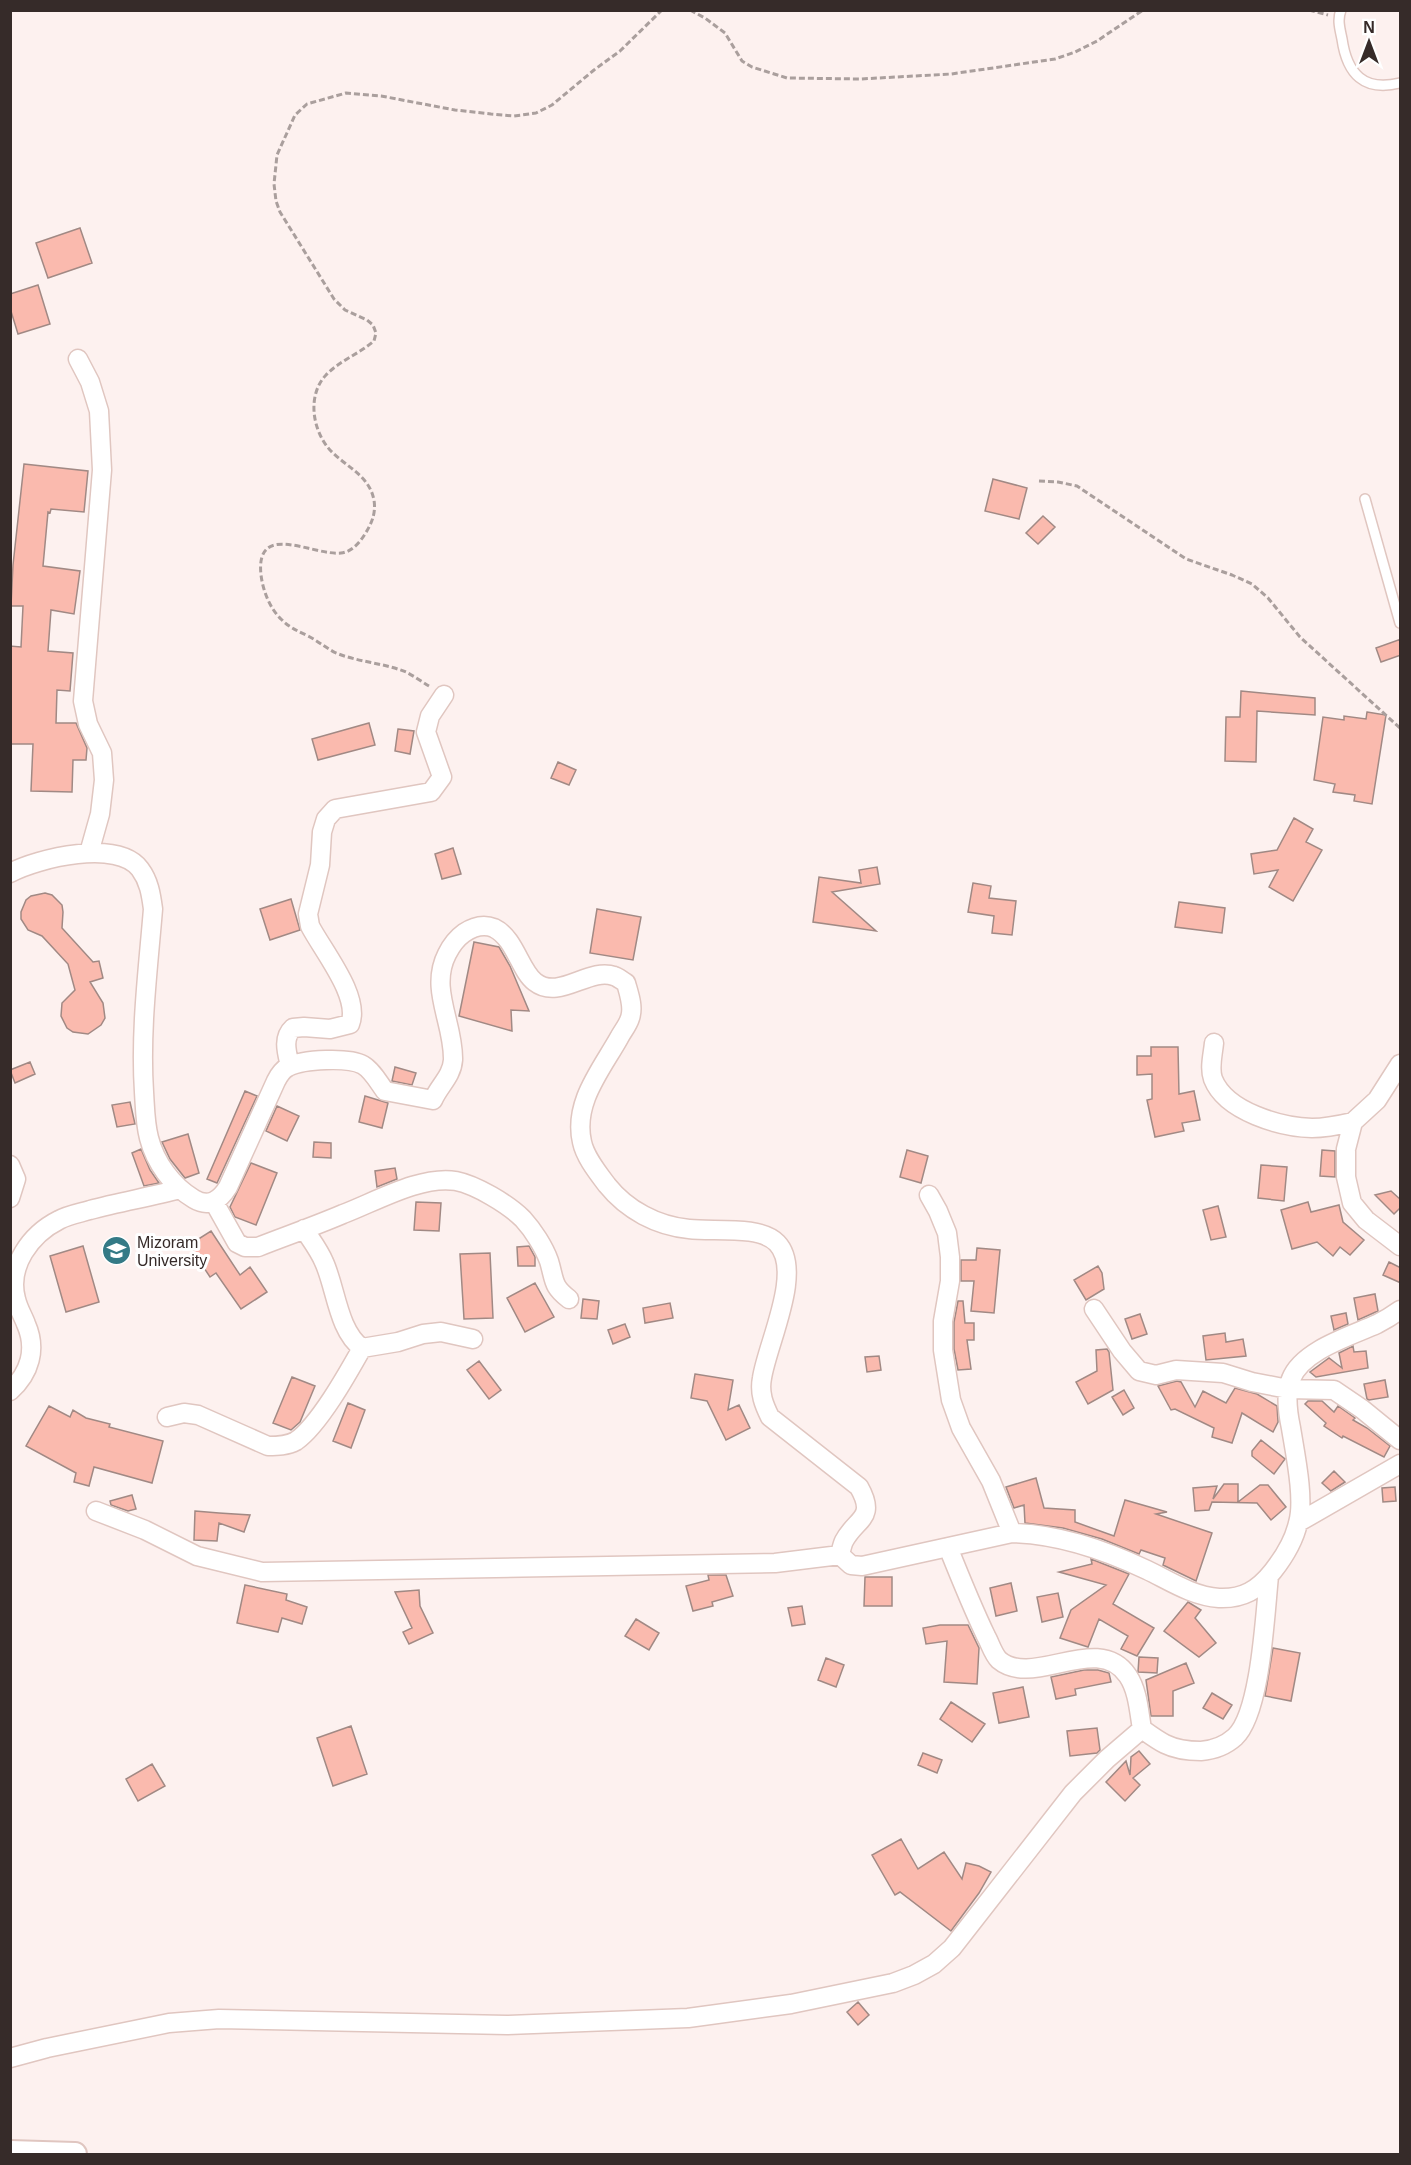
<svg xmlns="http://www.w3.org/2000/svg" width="1411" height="2165" font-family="Helvetica,sans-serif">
	<rect width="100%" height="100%" fill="#fdf1ef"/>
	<path fill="#fabaae" stroke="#a18984" stroke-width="1.5" d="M80,228L92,263L48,278L36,243Z
		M38,285L50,324L18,334L10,308V294Z
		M24,464L88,471L84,512L51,509L50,513L48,512L43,566L80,571L74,614L51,610L48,651L73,653L70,691L57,690L56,723H76L87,748L86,760H73L72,792L31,791L33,744H10V646L21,647L23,606H11L13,565Z
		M993,479L1027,488L1019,519L985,511Z
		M1043,516L1055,527L1038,544L1026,533Z
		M1401,639V655L1381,662L1376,648Z
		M1241,691L1315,698V715L1257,711L1256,762L1225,761L1226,717H1240Z
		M1367,712L1386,715L1372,804L1354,801L1355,795L1333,792L1335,784L1314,780L1323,717L1344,720V716L1366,719Z
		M369,723L375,745L318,760L312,739Z
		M398,729L414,731L410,754L395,751Z
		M558,762L576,770L569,785L551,778Z
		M1294,818L1313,829L1306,842L1322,850L1293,901L1269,887L1278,870L1254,874L1251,854L1277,850Z
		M453,848L461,874L442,879L435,854Z
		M877,867L880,884L832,892L876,931L813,922L819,877L861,883L859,870Z
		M973,883L991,886L989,898L1016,901L1012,935L992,933L994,916L968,912Z
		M45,893L52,895L62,905L63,912L62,928L93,962L99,961L103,978L90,982L103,1003L105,1018L101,1025L88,1034L73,1032L67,1028L61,1016L62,1003L75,990L68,964L42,936L28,930L21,919V912L26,900L31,896Z
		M291,899L300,930L270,940L260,909Z
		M1179,902L1225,908L1222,933L1175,927Z
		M597,909L641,917L633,960L590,953Z
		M474,942L499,947L510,966L529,1011L511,1010L512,1031L459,1016Z
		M1151,1047H1178L1179,1094L1194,1091L1200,1120L1182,1123L1184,1131L1155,1137L1147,1100L1152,1099V1074L1137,1075V1056H1151Z
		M30,1062L35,1074L15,1083L10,1070Z
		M395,1067L416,1073L412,1085L392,1081Z
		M245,1091L257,1096L217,1183L207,1179Z
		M365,1096L388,1103L382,1128L359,1122Z
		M130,1102L135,1124L117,1127L112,1105Z
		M277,1106L299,1116L287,1141L266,1131Z
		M188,1134L199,1173L185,1178L170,1159L162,1142Z
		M314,1142L331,1143V1158L313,1157Z
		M141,1149L150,1170L159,1183L144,1186L132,1153Z
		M907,1150L928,1156L921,1183L900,1177Z
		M1322,1150L1335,1151V1177L1320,1176Z
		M251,1163L277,1173L256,1225L235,1217L230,1207Z
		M1261,1165L1287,1167L1284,1201L1258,1198Z
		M395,1168L397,1179L377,1187L375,1171Z
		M1391,1191L1401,1200V1207L1394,1214L1375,1195Z
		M416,1202L441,1203L439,1231L414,1230Z
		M1308,1202L1311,1212L1339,1205L1343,1222L1364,1240L1350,1255L1340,1247L1333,1256L1317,1242L1292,1249L1281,1210Z
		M1218,1206L1226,1237L1211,1240L1203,1210Z
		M211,1231L240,1275L250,1267L267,1292L241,1309L216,1273L210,1277L189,1245Z
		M83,1246L99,1302L66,1312L50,1256Z
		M529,1246L535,1257V1266H518L517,1247Z
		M977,1248L1000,1250L994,1313L971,1311L974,1281H961V1260H976Z
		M490,1253L493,1318L464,1319L460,1254Z
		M1389,1262L1401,1268V1283L1383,1275Z
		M1098,1266L1102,1273L1104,1289L1086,1300L1074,1280Z
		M535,1283L554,1317L525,1332L507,1298Z
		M1375,1294L1378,1311L1358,1320L1354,1298Z
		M583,1299L599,1301L597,1319L581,1318Z
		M958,1301H963L965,1323H974V1340H967L971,1369L958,1370L954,1349V1322Z
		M670,1303L673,1318L645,1323L643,1308Z
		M1346,1313L1348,1324L1334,1330L1331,1316Z
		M1140,1314L1147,1334L1132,1339L1125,1319Z
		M625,1324L630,1337L613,1344L608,1330Z
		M1225,1333L1226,1342L1243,1339L1246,1356L1206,1360L1203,1336Z
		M1353,1346L1354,1352L1366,1351L1368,1368L1316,1377L1310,1372L1329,1358L1342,1368L1339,1353Z
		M1107,1349L1109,1352L1113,1390L1088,1404L1076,1382L1097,1371L1096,1350Z
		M879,1356L881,1370L867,1372L865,1357Z
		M479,1361L501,1390L489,1399L467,1370Z
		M695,1374L733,1380L728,1410L739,1405L750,1428L726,1440L707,1401L691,1398Z
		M292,1377L315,1386L300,1422L291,1430L273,1423Z
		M1385,1380L1388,1397L1369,1400L1367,1399L1364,1384Z
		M1177,1381L1181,1382L1195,1407L1203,1391L1226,1403L1235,1388L1257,1394L1277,1406L1278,1422L1273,1432L1242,1413L1232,1443L1212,1437L1214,1428L1175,1409L1171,1410L1158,1386Z
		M1124,1390L1134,1408L1123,1415L1112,1397Z
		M1308,1401H1322L1334,1412L1338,1406L1355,1418L1353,1420L1367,1428L1390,1446L1384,1457L1343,1436L1342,1438L1324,1426L1326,1423L1305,1404Z
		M348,1403L365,1410L351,1448L333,1441Z
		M49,1406L70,1417L73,1410L86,1418L110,1424L109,1427L163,1441L152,1483L94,1467L89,1486L74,1482L76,1473L26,1446Z
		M1261,1440L1285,1459L1274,1474L1252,1456V1451Z
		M1334,1471L1345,1482L1331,1491L1322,1483Z
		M1036,1478L1044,1508L1075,1510V1522L1114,1536L1125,1500L1167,1512L1156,1514L1212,1533L1196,1581L1163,1565L1165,1558L1141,1550L1139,1554L1102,1539L1063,1528L1025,1523L1024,1505L1014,1508L1006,1487Z
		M1224,1484H1238V1502L1260,1485H1268L1286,1507L1271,1520L1257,1503L1212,1502L1209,1510L1195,1511L1193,1488L1217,1486L1213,1499Z
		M1395,1487L1396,1501L1383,1502L1382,1488Z
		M132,1495L136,1509L128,1511L111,1505L110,1501Z
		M195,1511L219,1513L250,1515L244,1532L219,1523L217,1541L194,1540Z
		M1091,1559L1129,1574L1113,1604L1154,1628L1137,1656L1121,1649L1128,1636L1099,1619L1088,1647L1060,1638L1071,1610L1106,1585L1059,1572L1092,1564Z
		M708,1575H726L733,1596L712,1602L713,1606L693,1611L686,1586L709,1580Z
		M865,1577H892V1606H864Z
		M1011,1583L1017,1611L996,1616L990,1588Z
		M245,1585L287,1594L286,1600L307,1607L302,1624L282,1618L278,1632L237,1623Z
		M419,1590L420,1606L433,1633L409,1644L403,1632L412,1628L395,1592Z
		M1058,1593L1063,1617L1042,1622L1037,1597Z
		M1188,1602L1201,1610L1195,1618L1216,1643L1199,1657L1164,1631Z
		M802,1606L805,1624L792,1626L788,1608Z
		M636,1619L659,1633L649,1650L625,1636Z
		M940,1625H968L979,1648L977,1684L944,1682L947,1641L926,1644L923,1628Z
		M1273,1648L1300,1653L1291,1701L1265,1696Z
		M1139,1657L1158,1658L1157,1673L1138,1672Z
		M826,1658L844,1665L836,1687L818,1680Z
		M1186,1663L1194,1683L1173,1691V1716H1151L1146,1680Z
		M1084,1670H1098L1109,1673L1111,1682L1075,1689L1076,1695L1056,1699L1051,1677Z
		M1023,1687L1029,1717L999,1723L993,1693Z
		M1212,1693L1232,1705L1223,1719L1203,1708Z
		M951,1702L985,1724L972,1742L940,1719Z
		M351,1726L367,1774L333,1786L317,1738Z
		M1097,1728L1100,1750L1097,1753L1070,1756L1067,1731Z
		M1139,1751L1150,1764L1133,1778L1140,1785L1125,1801L1106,1782L1126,1761L1130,1775L1131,1757Z
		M923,1753L942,1760L937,1773L918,1765Z
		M152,1764L165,1786L138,1801L126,1779Z
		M901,1839L918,1869L944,1852L962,1879L966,1863L979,1866L991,1872L979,1893L951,1931L900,1892L895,1895L872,1855Z
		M858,2002L869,2015L858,2025L847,2012Z"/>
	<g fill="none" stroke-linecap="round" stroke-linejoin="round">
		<defs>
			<path id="service" d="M1341,10C1337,20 1340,29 1342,39C1347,74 1364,92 1400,83
				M1365,499L1400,623"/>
			<path id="minor" d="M78,359L90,382L99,411L102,470L83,701L88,724L102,753L104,780L100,814L89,853
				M10,873C38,858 118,839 140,869C149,881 151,894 153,909C148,970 140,1031 144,1092C145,1107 145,1123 149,1138C155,1162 172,1186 194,1199C209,1208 220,1200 228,1187L276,1081C279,1075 282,1070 288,1067C303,1059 349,1057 363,1065C372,1070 379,1083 385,1091L433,1100C439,1086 452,1076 453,1060C454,1023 429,989 447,954C451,946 457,938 464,933C473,927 484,924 494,928C515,938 520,971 535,982C559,1001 589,967 614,976C618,977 622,981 626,983C629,994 634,1007 630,1018C628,1025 622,1032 619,1038C601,1070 573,1103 582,1142C585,1157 598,1173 607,1185C627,1210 657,1226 689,1229C713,1232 760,1225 777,1243C804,1271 767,1344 762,1378C759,1393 764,1405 770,1417L859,1487C877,1519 856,1518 844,1541C842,1545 841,1551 840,1555L851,1565L862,1566L1012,1533C1059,1534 1105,1550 1147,1570C1170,1581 1192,1596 1219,1598C1243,1599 1258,1590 1273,1571C1284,1557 1294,1541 1298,1523C1305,1500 1295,1453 1291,1428C1288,1414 1285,1393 1291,1379C1302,1350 1351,1336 1377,1324C1385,1320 1393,1315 1400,1310
				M1214,1043C1213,1054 1209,1068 1213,1079C1226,1112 1281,1127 1312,1128C1326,1128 1340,1125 1353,1122
				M1400,1064L1377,1100L1353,1122L1346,1149V1177L1352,1203L1366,1220L1400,1246
				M290,1066C287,1053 282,1038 293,1028L304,1027L330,1029L350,1024C361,997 323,951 310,926L308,914L320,865L322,832L326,819L335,809L431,792L442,777L426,732L430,716L444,695
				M10,1165L16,1179L10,1198
				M929,1195L938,1211L947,1233L950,1257V1281L943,1321V1350L951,1400L961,1428L991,1481L1012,1533
				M214,1202L237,1243L245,1247H258C286,1236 315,1226 343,1214C375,1202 421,1175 456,1181C476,1185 508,1204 523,1219C533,1230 544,1247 549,1261C555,1281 552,1286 569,1299
				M304,1229C311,1240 319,1250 324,1262C336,1288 338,1331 362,1348L398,1342L423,1334L441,1332L473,1339
				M1094,1309L1122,1351L1139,1371L1156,1375L1176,1370L1223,1373L1252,1382L1288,1389L1334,1390L1362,1409L1400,1440
				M10,1391C30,1373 37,1349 26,1324C23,1316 18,1308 16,1299C7,1266 31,1234 59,1220C68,1215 80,1213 90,1210C119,1202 150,1197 180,1189
				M167,1417L184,1413L198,1415L268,1446C277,1446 287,1446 296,1441C319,1425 348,1373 362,1348
				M96,1511L145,1530L197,1556L262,1572L775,1563L840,1555
				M1299,1522L1400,1464
				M948,1547C960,1577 972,1607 986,1636C990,1643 993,1654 999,1660C1033,1689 1098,1631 1128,1676C1138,1691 1139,1712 1142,1729C1149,1734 1157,1740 1165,1744C1177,1750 1188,1751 1201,1751C1213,1750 1225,1746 1235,1737C1261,1713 1265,1613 1269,1576
				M10,2058L47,2048L169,2023L219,2019L507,2025L688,2018L791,2004L893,1983L914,1975L934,1964L952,1948L1073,1793L1107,1759L1142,1729"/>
			<path id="tertiary" d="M10,2152L75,2154"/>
		</defs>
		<use href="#service" stroke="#e0c6c0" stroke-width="12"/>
		<use href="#minor" stroke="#e0c6c0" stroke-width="21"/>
		<use href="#tertiary" stroke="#e0c6c0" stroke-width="26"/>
		<path stroke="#aa9f9d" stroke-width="3" stroke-dasharray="6 3" stroke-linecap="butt" d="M690,10L705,18L725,33L742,61L752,67L787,78L861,79L951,74L1055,59L1075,52L1097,41L1143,10
			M1309,10L1328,15
			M1039,481L1058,482L1077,486L1186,559L1232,575L1252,584L1268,598L1300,637L1400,728
			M429,686C422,682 414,676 406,672C384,663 358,662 336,653C326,648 318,641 308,636C298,631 290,628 282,620C270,609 263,591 261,575C255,520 313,556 341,553C352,552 360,542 365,534C372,523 376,513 374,500C369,475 346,467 330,450C312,430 307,395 326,375C339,361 359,354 374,341L376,333L373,325L367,320L345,310L334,299L280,212L276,201L274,184L277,155L295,115L307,104L346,93L381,96L455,110L491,114L514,116L536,113L552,105L594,70L620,51L662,10"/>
		<use href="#service" stroke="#fff" stroke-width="9"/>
		<use href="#minor" stroke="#fff" stroke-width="18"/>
		<use href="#tertiary" stroke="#fff" stroke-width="22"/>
	</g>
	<defs>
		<symbol id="university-disc" viewBox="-11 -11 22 22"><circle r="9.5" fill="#347a86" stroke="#fff"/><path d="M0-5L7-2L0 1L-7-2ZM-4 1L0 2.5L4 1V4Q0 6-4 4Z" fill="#fff"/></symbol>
	</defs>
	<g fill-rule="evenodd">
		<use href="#university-disc" x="100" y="1234" width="33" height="33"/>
	</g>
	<g text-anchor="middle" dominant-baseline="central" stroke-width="6" stroke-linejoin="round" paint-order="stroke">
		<g font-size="16" fill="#362b29" stroke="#fff" text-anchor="start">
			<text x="137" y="1242">Mizoram<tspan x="137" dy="18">University</tspan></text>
		</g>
	</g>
	<rect width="1411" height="2165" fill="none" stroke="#362b29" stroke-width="24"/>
	<g transform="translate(1369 42)" stroke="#ffffff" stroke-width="4.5" paint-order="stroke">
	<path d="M0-4.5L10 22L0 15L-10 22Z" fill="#362b29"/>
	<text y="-9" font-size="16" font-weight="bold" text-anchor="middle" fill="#362b29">N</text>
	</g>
</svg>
